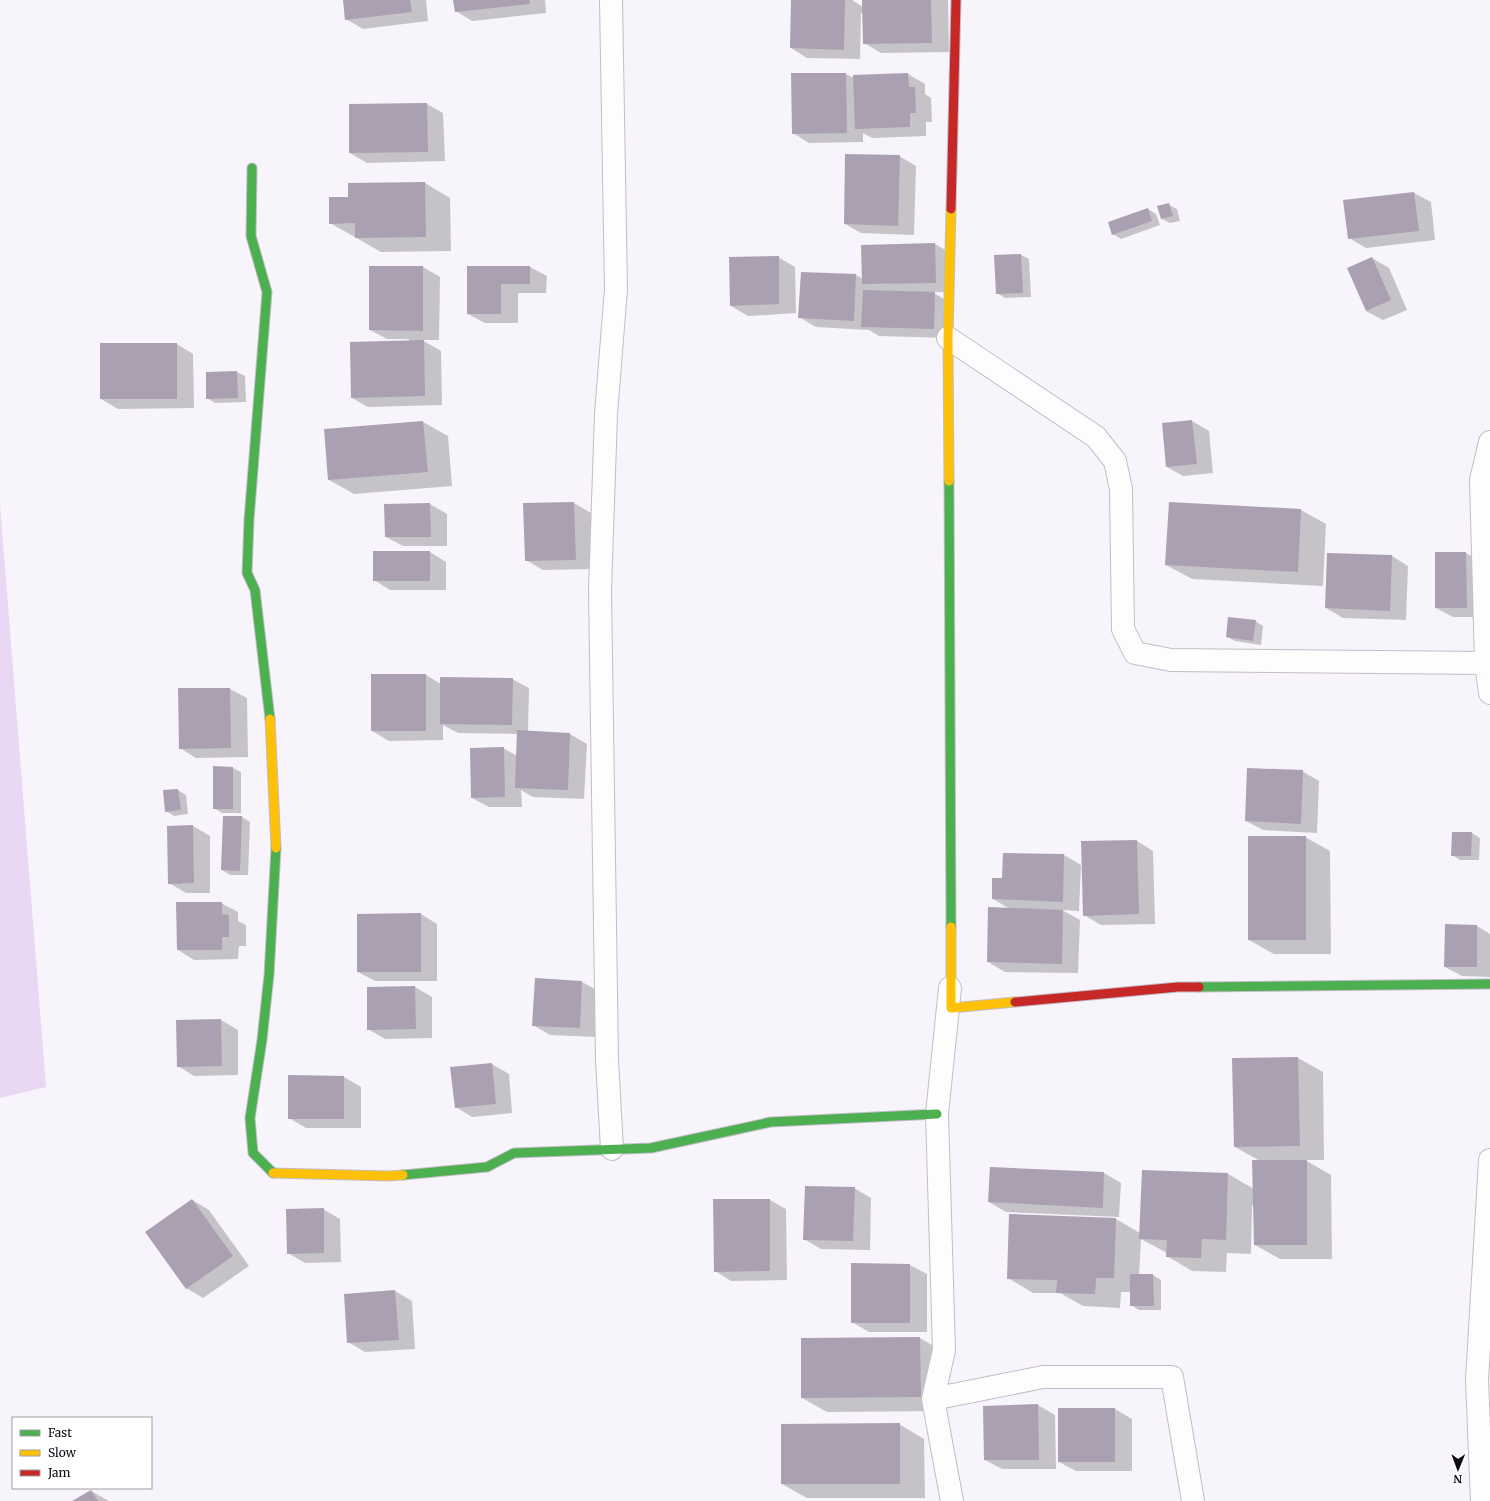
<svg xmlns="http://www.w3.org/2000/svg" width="1490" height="1501" font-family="Merriweather,serif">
	<rect width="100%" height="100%" fill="#f8f4fb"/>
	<path fill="#e9d7f4" d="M0,504L46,1087L0,1098Z"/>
	<path fill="#0003" d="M344,0H426L428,21L363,29L346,19Z
		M454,0H545L546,13L472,21L456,11Z
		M792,0H852L863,7V0H948L949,52L881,53L864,43L863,13H861L860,59L807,58L791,48Z
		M792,74H846L854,78L908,74L925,84V94L931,98L932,122H926V136L872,138L863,133V142L809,143L793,133Z
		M427,104L443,113L445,161L367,163L350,153Z
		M899,156L916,166L914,235L861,233L845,224Z
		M425,183L450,198L451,251L381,252L330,223L349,198V184Z
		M1414,193L1431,202L1435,240L1366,248L1349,238Z
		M1169,205L1177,209L1180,221L1170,223L1162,219Z
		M1148,209L1156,214L1160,225L1121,239L1113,234Z
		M935,244L952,254V292H932L951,303L950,338L879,336L869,330L816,327L799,317L856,275L863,279Z
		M1021,255L1029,259L1031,297L1005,298L997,293Z
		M778,257L795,267L796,313L748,316L731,306Z
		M1372,258L1389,268L1407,310L1383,320L1366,311Z
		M423,267L440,277L439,340H422L441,351L442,405L368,407L352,398L409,341V339H387L370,330Z
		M468,267H530L547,276L546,293H518V323H485L468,314Z
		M177,344L193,354L194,408L118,409L101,399Z
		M237,372L245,376L246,402L215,403L207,398Z
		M1192,421L1209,431L1213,473L1183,476L1167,467Z
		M423,422L448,436L452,486L354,494L329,480L325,430Z
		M574,503L591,513L593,569L543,570L526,560L524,504Z
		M430,504L447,514V546H403L386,537Z
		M1301,510L1326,524L1323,586L1192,579L1166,565Z
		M430,552L446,562V590H390L374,580Z
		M1466,553L1483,563L1484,617H1453L1436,608Z
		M1392,556L1408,566L1406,620L1343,618L1326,608Z
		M1255,621L1263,626L1261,645L1235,641L1227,637Z
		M426,675L441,684L512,679L529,688L528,732L570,734L587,744L584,799L533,797L521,790L522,807H489L472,798L503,748L517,756L518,734L458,733L443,725V740L389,741L372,731Z
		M230,689L247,698L248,757L196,758L180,748Z
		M214,767L233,768L241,772V813H222L214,808Z
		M1302,771L1319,781L1317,833L1263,830L1246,821Z
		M178,790L186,795L188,814L174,816L166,811Z
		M242,817L250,822L248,875H230L222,870Z
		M193,826L210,836V893H186L169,883Z
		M1472,833L1480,838L1479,860H1460L1452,855Z
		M1305,837L1330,851L1331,954H1274L1249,940Z
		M1137,841L1153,851L1155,924L1101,925L1084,915Z
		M1064,855L1081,865L1079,911L1062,910L1080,920L1078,973L1005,972L988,962L1010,909L993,899L1003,879Z
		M221,903L238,912V921L246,925V946H239L238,959L194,960L178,950Z
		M421,914L437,924V981H375L358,972Z
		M1477,926L1490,934V977L1462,976L1445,967Z
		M582,982L599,991L596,1037L550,1035L533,1025Z
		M415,987L432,997V1038L385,1039L368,1029Z
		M221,1020L238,1030V1075L194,1076L178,1066Z
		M1298,1058L1323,1072L1324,1160H1305L1331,1175L1332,1259H1280L1255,1245L1254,1206H1252L1251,1254L1227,1253L1226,1272L1192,1271L1167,1256V1253L1141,1239L1139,1275H1153L1161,1280V1310H1139L1131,1305V1292H1121L1120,1308L1083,1306L1060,1293H1033L1008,1278L1116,1219L1140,1233L1228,1174L1254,1189L1260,1161L1235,1147Z
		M492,1064L509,1074L512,1113L472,1117L456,1107Z
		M289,1076L344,1077L361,1087V1128H306L289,1118Z
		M990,1168L1104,1173L1121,1183L1119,1217L1006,1212L989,1202Z
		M854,1188L871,1198L870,1250L821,1249L804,1239Z
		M192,1200L209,1210L249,1266L203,1298L186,1288Z
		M770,1200L786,1209L787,1280L731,1281L715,1271Z
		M323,1209L340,1219L341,1262L305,1263L288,1253Z
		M910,1265L927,1274V1332H869L852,1322Z
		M395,1291L412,1301L415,1349L365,1352L348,1342Z
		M920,1338L945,1353V1411L827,1412L802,1398Z
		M1038,1405L1055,1415L1056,1469H1002L985,1460L984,1407Z
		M1115,1409L1132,1419V1471H1076L1059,1462Z
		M899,1424L924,1439L925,1498H807L782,1484Z
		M91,1491L109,1501H74Z"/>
	<path fill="#aaa0b1" d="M343,0H410L412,12L345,20Z
		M453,0H529L530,4L455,12Z
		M791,0H845L844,50L790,48Z
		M862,0H931L932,43L863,44Z
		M791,73H846L847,133L792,134Z
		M908,73L909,87H915L916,113H910V127L855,129L853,75Z
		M427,103L428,152L349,153V104Z
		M845,154L900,155L898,226L844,224Z
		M425,182L426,237L355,238V223L329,224V197H348V183Z
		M1414,192L1419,231L1348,239L1343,200Z
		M1169,203L1173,216L1161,219L1157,206Z
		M1148,208L1152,221L1112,235L1108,222Z
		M935,243L936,283L862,284L861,245Z
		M1021,254L1023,293L996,294L994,255Z
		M779,256V304L730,306L729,257Z
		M1372,257L1391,300L1366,311L1347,268Z
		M369,266H423V331L369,330Z
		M467,266H530V284H501V314H467Z
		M801,272L856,274L854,321L798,318Z
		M863,290L935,292L934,329L861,327Z
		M424,340L425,396L351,398L350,342Z
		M100,343H177V399H100Z
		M237,371L238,398L206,399V372Z
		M1192,420L1197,464L1166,467L1162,423Z
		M423,421L428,472L328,480L324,429Z
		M574,502L576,560L525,561L523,503Z
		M1169,502L1301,509L1298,572L1165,565Z
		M430,503L431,537H385L384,504Z
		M373,551H430V581H373Z
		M1435,552H1466L1467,608H1435Z
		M1327,553L1392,555L1390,611L1325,608Z
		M1228,617L1256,620L1253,641L1226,637Z
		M371,674H426V731H371Z
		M440,677L513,678L512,725L440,724Z
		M178,688H230L231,748L179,749Z
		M517,730L570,733L568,790L515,788Z
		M504,747L505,797L471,798L470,748Z
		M213,766L233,767V809H213Z
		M1247,768L1303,770L1301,824L1245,821Z
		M178,789L181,810L165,812L163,790Z
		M223,816H242L240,871L221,870Z
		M193,825L194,883L168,884L167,826Z
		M1452,832H1472L1471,856H1451Z
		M1248,836H1306V940H1248Z
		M1137,840L1139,914L1083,916L1081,841Z
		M1003,853L1064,854L1063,902L992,899V878H1002Z
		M176,902H222V914L229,915V937H222V950H177Z
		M988,907L1063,910L1062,964L987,962Z
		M421,913V972H357V914Z
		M1445,924L1477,925V967H1444Z
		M535,978L582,981L580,1028L532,1026Z
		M415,986L416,1029L367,1030V987Z
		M221,1019L222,1066L177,1067L176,1020Z
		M1298,1057L1300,1146L1234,1147L1232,1058Z
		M492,1063L496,1104L455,1108L450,1067Z
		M288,1075L344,1076V1119H288Z
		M1252,1160H1307V1245H1254Z
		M990,1167L1104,1172L1103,1208L988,1202Z
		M1142,1170L1228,1173L1226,1240L1202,1239L1201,1258L1166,1257L1167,1240L1139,1239Z
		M805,1186L855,1187L853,1241L803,1240Z
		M192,1199L233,1256L186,1289L145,1232Z
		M713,1199H770V1271L714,1272Z
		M324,1208V1253L287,1254L286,1209Z
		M1009,1214L1116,1218L1114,1278H1096L1095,1294L1056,1293L1057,1280L1007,1279Z
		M851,1263L910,1264V1323H851Z
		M1130,1274H1153L1154,1306H1130Z
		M395,1290L399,1340L347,1343L344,1294Z
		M920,1337L921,1397L801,1398V1338Z
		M1038,1404L1039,1460H984L983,1406Z
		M1058,1408H1115V1462H1058Z
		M900,1423V1484H781V1424Z
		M91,1490L98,1501H72Z"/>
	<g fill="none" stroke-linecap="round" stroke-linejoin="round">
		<defs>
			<path id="street" d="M611,0L616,289L606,414L600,590L607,1060L612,1149
				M948,338L1096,437L1115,461L1121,489L1123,629L1135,653L1171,660L1486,663
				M1490,442L1481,480L1486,663L1490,693
				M950,988L937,1114L944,1350L933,1399L952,1501
				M933,1399L1043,1377H1172L1193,1501
				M1482,1501L1477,1380L1490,1160"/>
			<path id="fast" d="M252,168L251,236L267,292L249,520L247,573L255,590L270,719
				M949,481L951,927
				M1199,987L1490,984
				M273,1173L253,1153L250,1118L262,1040L269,975L276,848
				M403,1175L487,1167L514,1153L651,1148L771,1122L937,1114"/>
			<path id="slow" d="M949,481L948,338L951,209
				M270,719L276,848
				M951,927V1008L1015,1002
				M273,1173L388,1176L403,1175"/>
			<path id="jam" d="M951,209L956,0
				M1015,1002L1178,987H1199"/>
		</defs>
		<use href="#street" stroke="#c2bdc6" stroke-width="24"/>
		<use href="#fast" stroke="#c2bdc6" stroke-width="11"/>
		<use href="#slow" stroke="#c2bdc6" stroke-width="11"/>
		<use href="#jam" stroke="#c2bdc6" stroke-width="11"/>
		<use href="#street" stroke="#fefdfe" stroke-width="22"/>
		<use href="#fast" stroke="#4caf50" stroke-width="9"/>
		<use href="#slow" stroke="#ffc107" stroke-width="9"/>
		<use href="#jam" stroke="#c62828" stroke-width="9"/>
	</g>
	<rect x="12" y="1417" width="140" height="72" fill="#ffffff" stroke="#9f9da1"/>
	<rect x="20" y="1430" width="20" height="6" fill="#4caf50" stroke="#9f9da1"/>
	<text x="48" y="1437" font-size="12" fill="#0f0913">Fast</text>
	<rect x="20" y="1450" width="20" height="6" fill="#ffc107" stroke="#9f9da1"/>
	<text x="48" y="1457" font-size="12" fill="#0f0913">Slow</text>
	<rect x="20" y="1470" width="20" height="6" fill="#c62828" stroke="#9f9da1"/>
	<text x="48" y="1477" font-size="12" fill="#0f0913">Jam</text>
	<g transform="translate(1458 1469) rotate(181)" stroke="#ffffff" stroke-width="3" paint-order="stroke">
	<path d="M0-3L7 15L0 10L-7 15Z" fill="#0f0913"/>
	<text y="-6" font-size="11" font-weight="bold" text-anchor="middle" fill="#0f0913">N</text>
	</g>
</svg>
